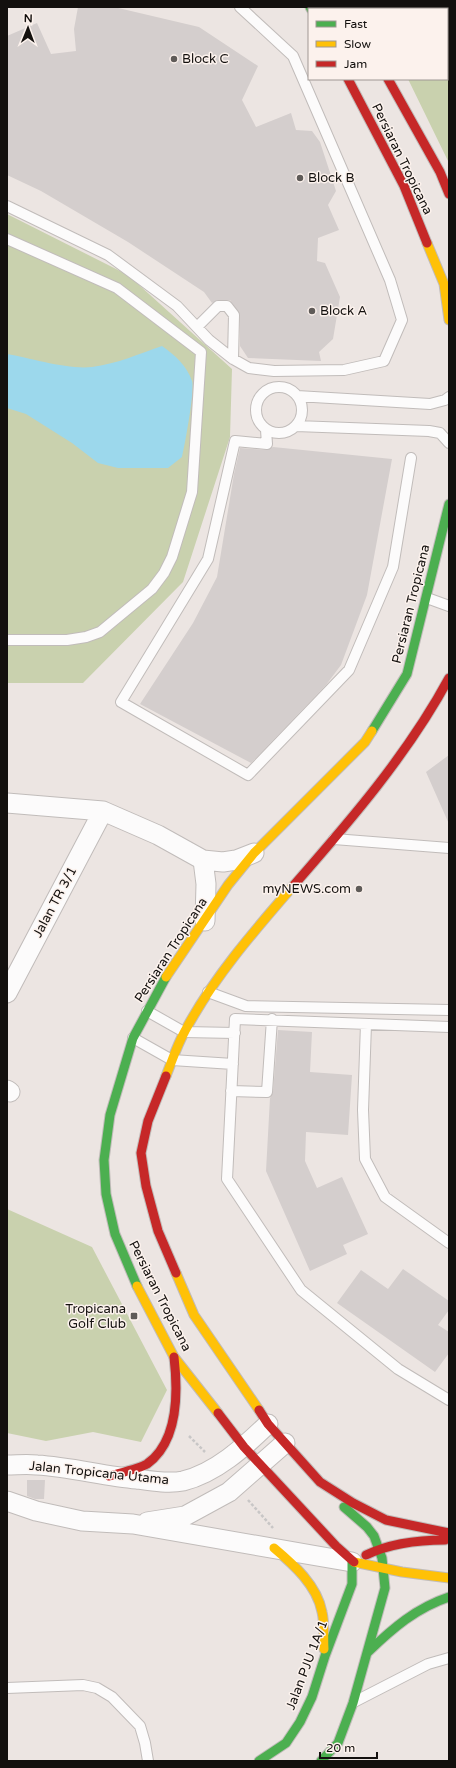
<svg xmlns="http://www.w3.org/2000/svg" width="456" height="1768" font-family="'Varela Round',sans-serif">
	<rect width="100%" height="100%" fill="#ece5e2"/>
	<path fill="#c9d1ae" d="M374,7H449V163L408,79H447V9H375Z
		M7,214L128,275L232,369L230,437L183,582L83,683H7Z
		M7,1209L92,1247L167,1390L141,1442L93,1432L46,1441L7,1433Z"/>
	<path fill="#9cd8ec" d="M162,346C175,355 187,366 192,381C195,390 185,444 182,457L168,468H118L98,463L72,443L26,414L7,408V354C30,358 69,370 92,367C116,364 139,354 162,346Z"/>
	<path fill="#d4cecd" d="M78,7H114L199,27L258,66L242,100L256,127L291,113L296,130L312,131L320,142L336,191L328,205L339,230L318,238L317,261L325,263L340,297L333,339L319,352L321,361L248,358L240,346V315L230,300H218L212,303L204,292L128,242L41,191L7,175V36L37,23L51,54L76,51L74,29Z
		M273,447L392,459L367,595L341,665L326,685L251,763L140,704L193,623L217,577L234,474L240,448L266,450Z
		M449,755V824L426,772Z
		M278,1030L312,1032L310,1072L352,1075L348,1135L306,1132L305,1161L317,1188L342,1177L368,1234L343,1245L347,1254L310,1271L266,1171L270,1098L273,1092Z
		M403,1269L449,1301V1310L438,1325L449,1332V1353L435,1372L337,1303L361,1270L388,1289Z
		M27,1480H45L44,1499H35L27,1496Z"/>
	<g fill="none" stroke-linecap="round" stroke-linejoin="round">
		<defs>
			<path id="lane" d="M7,206L108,255L177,306L209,340L233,359L249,368L274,371L344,370L384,361L402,320L390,280L293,56L240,7
				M7,239L117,288L201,352L192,492L172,557L164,573L152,589L100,632L86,637L67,640H7
				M197,327L218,306H227L234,315L233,359
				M256 410a23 23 0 1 1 46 0a23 23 0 1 1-46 0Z
				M297,396L430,404L445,400L449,397
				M296,426L429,431L440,433L449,443
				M266,430L267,444L235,441L208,559L121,702L248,775L349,670L393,567L411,458
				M427,598L449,606
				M334,839L449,848
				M208,992L246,1006L449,1010
				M147,1011L184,1032L235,1033
				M366,1024L363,1110L365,1159L385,1197L449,1243
				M449,1027L235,1019L227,1179L301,1290L398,1369L449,1400
				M133,1038L172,1060L233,1064
				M231,1091L267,1092L272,1019
				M7,1688L83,1685L97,1688L112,1697L140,1726L145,1743L148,1761
				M354,1702L428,1664L449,1658"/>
			<path id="street" d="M7,803L103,811L158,835L203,860L223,862L236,860L254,853
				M203,860L206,884L205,921
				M7,993L103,811
				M7,1090L10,1092
				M7,1465C17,1465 27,1464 37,1465C70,1467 104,1476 137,1479C151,1481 169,1484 183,1481C216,1473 244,1447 268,1424
				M7,1501L36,1511L82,1521L133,1524L352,1562
				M147,1522L185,1516L229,1492L285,1443"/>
			<path id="fast" d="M310,7L311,9
				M372,731L407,674L449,504
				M137,1286L115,1234L106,1194L104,1160L110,1115L133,1038L166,977
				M368,1652C393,1628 416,1608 449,1597
				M259,1761L286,1743L300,1722L312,1697L325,1656L352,1584V1562
				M321,1761L338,1743L353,1703L385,1588L382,1558L374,1536L367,1527L344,1507"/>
			<path id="slow" d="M427,243L444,284L449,320
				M166,977L228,885L254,853L365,742L372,731
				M166,1076C172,1061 177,1045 185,1031C213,978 254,931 294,885
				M176,1273L194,1315L259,1410
				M137,1286L174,1357L218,1413
				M274,1548C293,1564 317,1585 322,1612C325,1624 323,1637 324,1649
				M354,1562L402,1572L449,1578"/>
			<path id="jam" d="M347,7L348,9
				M348,79L404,186L427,243
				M388,79L440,172L449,194
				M294,885C350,821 408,754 449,678
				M166,1076L148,1121L141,1153L146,1186L158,1231L176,1273
				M259,1410L268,1424L320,1482L353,1503L386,1520L449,1533
				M218,1413L244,1447L336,1546L354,1562
				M109,1476C119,1473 139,1469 147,1464C179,1441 178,1391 174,1357
				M366,1555C391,1543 418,1540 445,1540"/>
		</defs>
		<use href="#lane" stroke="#c1bcba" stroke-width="12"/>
		<use href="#street" stroke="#c1bcba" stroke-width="21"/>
		<use href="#fast" stroke="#c1bcba" stroke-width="11"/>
		<use href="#slow" stroke="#c1bcba" stroke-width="11"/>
		<use href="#jam" stroke="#c1bcba" stroke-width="11"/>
		<path stroke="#c8c6c6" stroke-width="2.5" stroke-dasharray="3 2" stroke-linecap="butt" d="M430,7L431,9
			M447,43L449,47
			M189,1436L205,1452
			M248,1500L273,1528"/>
		<use href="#lane" stroke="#fcfbfb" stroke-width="10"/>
		<use href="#street" stroke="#fcfbfb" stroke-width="19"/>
		<use href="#fast" stroke="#4caf50" stroke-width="9"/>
		<use href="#slow" stroke="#ffc107" stroke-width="9"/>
		<use href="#jam" stroke="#c62828" stroke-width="9"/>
	</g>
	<g fill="#5f5b58" stroke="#fcf2ed" stroke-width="1.5">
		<circle cx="174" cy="59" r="4"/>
		<circle cx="300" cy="178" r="4"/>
		<circle cx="312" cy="311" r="4"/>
		<circle cx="359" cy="889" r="4"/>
		<rect x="130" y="1312" width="8" height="8" rx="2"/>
	</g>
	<g text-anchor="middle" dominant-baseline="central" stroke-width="3" stroke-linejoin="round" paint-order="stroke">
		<g font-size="13" fill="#13100e" stroke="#fcf2ed" text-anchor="start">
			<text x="182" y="59">Block C</text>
			<text x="308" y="178">Block B</text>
			<text x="320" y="311">Block A</text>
			<text x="351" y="889" text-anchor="end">myNEWS.com</text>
			<text x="126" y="1309" text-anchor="end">Tropicana<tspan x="126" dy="15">Golf Club</tspan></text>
		</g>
		<g font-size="13" fill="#13100e" stroke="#fcf2ed">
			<text transform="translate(402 159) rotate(64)">Persiaran Tropicana</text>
			<text transform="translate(411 604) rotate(-76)">Persiaran Tropicana</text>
			<text transform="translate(55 902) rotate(-62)">Jalan TR 3/1</text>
			<text transform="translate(171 950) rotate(-57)">Persiaran Tropicana</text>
			<text transform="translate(160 1296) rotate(63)">Persiaran Tropicana</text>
			<text transform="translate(99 1473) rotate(6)">Jalan Tropicana Utama</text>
			<text transform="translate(307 1665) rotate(-69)">Jalan PJU 1A/1</text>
		</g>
	</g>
	<rect width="456" height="1768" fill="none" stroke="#13100e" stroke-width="16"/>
	<rect x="308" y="8" width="140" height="72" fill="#fcf2ed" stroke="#9f9894"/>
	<rect x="316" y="21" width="20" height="6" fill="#4caf50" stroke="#9f9894"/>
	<text x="344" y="28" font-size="12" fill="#13100e">Fast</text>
	<rect x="316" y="41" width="20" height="6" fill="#ffc107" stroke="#9f9894"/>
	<text x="344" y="48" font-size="12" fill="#13100e">Slow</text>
	<rect x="316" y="61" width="20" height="6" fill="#c62828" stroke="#9f9894"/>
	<text x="344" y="68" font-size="12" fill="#13100e">Jam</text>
	<g transform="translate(28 28) rotate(1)" stroke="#fcf2ed" stroke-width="3" paint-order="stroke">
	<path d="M0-3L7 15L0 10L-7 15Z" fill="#13100e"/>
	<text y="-6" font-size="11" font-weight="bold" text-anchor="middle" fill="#13100e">N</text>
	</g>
	<path d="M320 1752v6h57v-6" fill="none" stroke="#13100e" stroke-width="2"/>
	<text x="326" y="1752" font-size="12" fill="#13100e" stroke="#fcf2ed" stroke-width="3" paint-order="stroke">20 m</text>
</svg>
